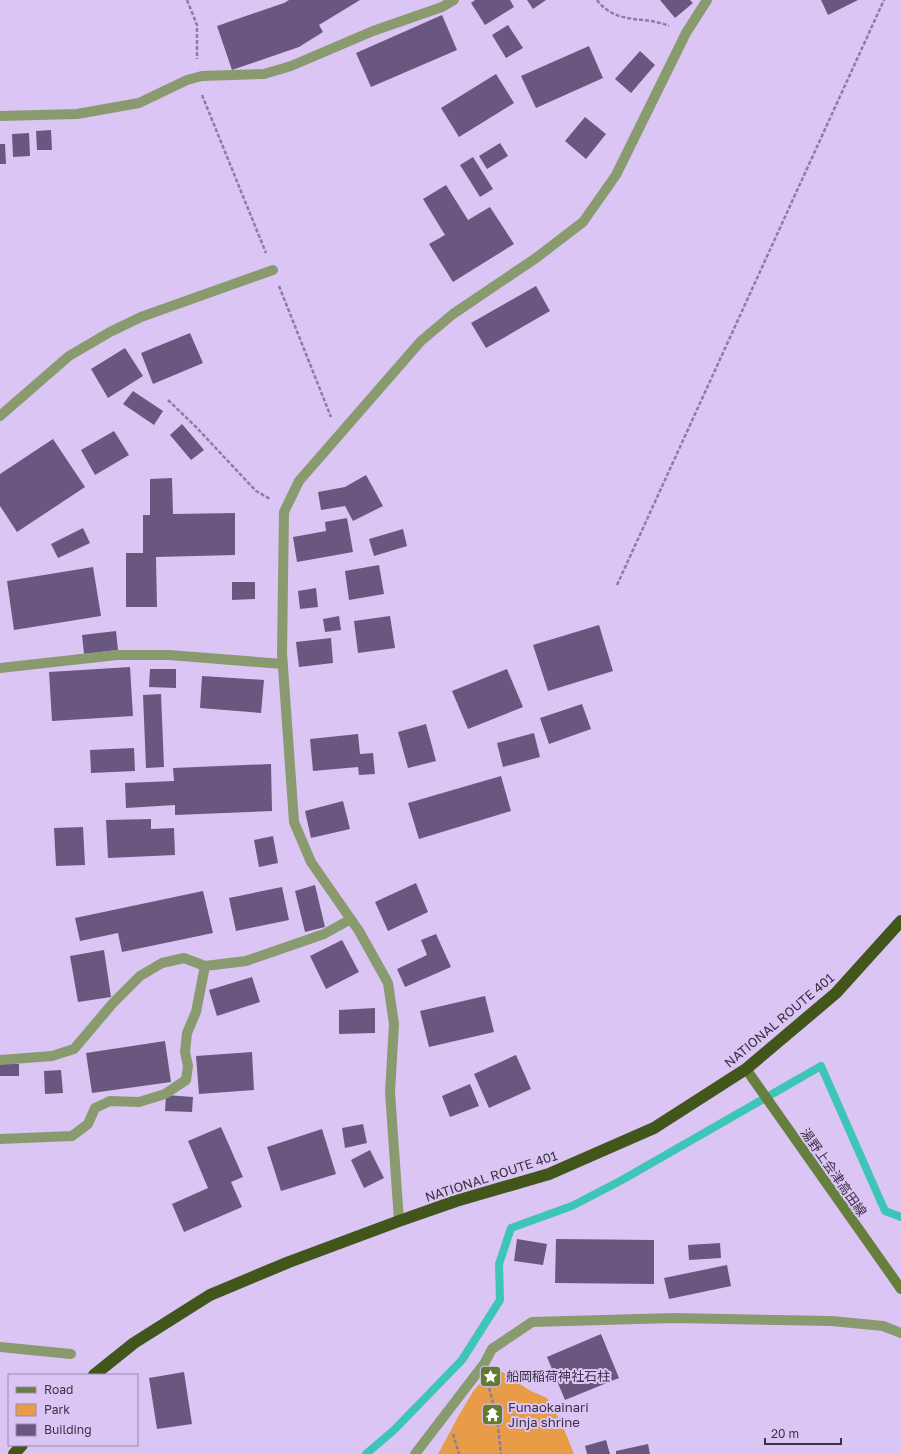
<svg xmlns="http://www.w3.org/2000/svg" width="901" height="1454" font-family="'Golos Text','Noto Sans JP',sans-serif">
	<rect width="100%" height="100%" fill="#dbc5f4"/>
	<path fill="#e89c48" d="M491,1372H502L529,1390L547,1398L562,1424L574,1454H438L459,1415L474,1390Z"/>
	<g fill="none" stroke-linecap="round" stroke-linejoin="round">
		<path stroke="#3dc5b8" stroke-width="8" d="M366,1454L394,1430L462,1360L500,1300L499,1264L511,1228L572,1206L622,1180L821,1066L885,1211L901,1217"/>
	</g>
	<path fill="#6a5780" d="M289,0H360L319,25L323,32L299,47L232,70L217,26L284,3Z
		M475,0H510L514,7L485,25L471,3Z
		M527,0H546L533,9Z
		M660,0H690L693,3L675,18Z
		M821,0H858L828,15Z
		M442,15L457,50L371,87L356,53Z
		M508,25L523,48L506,58L492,35Z
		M589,46L603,78L536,108L521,76Z
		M640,51L655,65L631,93L615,79Z
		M496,74L514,103L459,137L441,108Z
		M585,117L606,134L586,159L565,141Z
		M51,130L52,150H37L36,131Z
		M29,133L30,156L13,157L12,134Z
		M500,143L508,156L487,169L479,156Z
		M0,144H5L6,164H0Z
		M473,157L493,189L480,197L460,165Z
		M446,185L468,220L490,207L514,244L453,282L429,244L445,235L423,199Z
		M536,286L550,311L486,348L471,323Z
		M190,333L203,363L153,384L141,353Z
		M125,348L143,376L108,398L91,369Z
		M133,391L163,411L154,425L123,404Z
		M182,424L204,450L191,460L170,435Z
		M114,431L129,455L95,475L81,450Z
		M53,439L85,487L17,532L0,506V474Z
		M366,475L383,506L353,521L345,506L321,510L318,492L345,487Z
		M172,478L173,514L235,513V555L156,557L157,607H126V553H143V515H150V479Z
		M347,518L353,552L297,562L293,537L326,531L325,522Z
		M83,528L90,543L58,558L51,544Z
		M403,529L407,546L374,556L369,539Z
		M379,565L384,594L349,600L345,571Z
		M93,567L101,616L14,630L7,581Z
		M232,582H255V599L232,600Z
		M316,588L318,607L300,609L298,591Z
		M339,616L341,630L325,632L323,619Z
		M390,616L395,648L358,653L354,621Z
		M599,625L613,671L548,691L533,645Z
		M116,631L118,650L84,654L82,635Z
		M331,638L333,663L299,667L296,642Z
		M130,667L133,716L52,721L49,672Z
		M150,669H176V688L149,687Z
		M507,669L523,707L468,729L452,691Z
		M202,676L264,680L261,713L200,708Z
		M161,694L164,767L146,768L143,695Z
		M582,704L591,729L549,744L540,718Z
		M426,724L436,761L408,768L398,732Z
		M534,733L540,757L503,767L497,743Z
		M358,734L360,754L373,753L375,774L359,775L358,767L313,771L310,739Z
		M134,748L135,771L91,773L90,750Z
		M271,764L272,811L175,815V805L126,808L125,783L174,781L173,768Z
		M501,776L511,811L419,839L408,803Z
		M343,801L350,829L311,838L305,811Z
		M151,819V829L174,828L175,855L108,858L106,820Z
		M83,827L85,865L56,866L54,828Z
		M273,836L278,863L259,867L254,840Z
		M416,883L428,912L388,931L375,902Z
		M315,885L325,927L305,932L295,891Z
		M282,887L289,920L236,931L229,898Z
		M203,891L213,933L122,952L118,933L80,941L75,918Z
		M436,934L451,967L405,987L397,969L427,955L421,940Z
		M342,940L359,972L326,989L310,956Z
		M104,950L111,997L78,1002L70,956Z
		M252,977L260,1002L217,1016L209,990Z
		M485,996L494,1032L429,1047L420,1011Z
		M375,1008V1033L339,1034V1010Z
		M165,1041L171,1082L92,1093L86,1053Z
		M252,1052L254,1090L199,1094L196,1056Z
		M516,1055L531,1089L489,1108L474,1074Z
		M0,1064H19V1076H0Z
		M61,1070L63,1093L45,1094L44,1071Z
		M470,1084L479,1106L450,1117L442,1096Z
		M166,1095L193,1097L192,1112L165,1111Z
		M363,1124L367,1143L345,1148L342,1128Z
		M221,1127L243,1177L231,1182L242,1207L184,1232L172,1204L208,1188L188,1141Z
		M322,1129L336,1174L281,1191L267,1147Z
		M370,1150L384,1178L364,1188L351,1160Z
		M517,1239L547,1244L543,1265L514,1261Z
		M556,1239L654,1240V1284L555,1283Z
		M720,1243L721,1258L689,1260L688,1245Z
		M727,1265L731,1286L669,1299L664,1278Z
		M601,1334L619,1378L565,1400L547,1357Z
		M184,1372L192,1424L157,1429L149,1378Z
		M606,1440L610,1454H587L585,1446Z
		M648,1444L650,1454H616V1451Z"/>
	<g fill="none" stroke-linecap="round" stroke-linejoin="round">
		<path stroke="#8d7d9e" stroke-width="2.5" stroke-dasharray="4 2" stroke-linecap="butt" d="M187,0L197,25V59
			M597,0C617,26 644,15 669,26
			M202,95L266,253
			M279,286L331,417
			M168,400L196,427L256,491L270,499
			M617,585L884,0
			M489,1388L497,1417L501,1454
			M453,1434L459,1454"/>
		<path stroke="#899a6f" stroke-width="10" d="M0,116L77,114L139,103L187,80L202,76L264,74L291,66L373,31L442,7L454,0
			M0,416L69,356L110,332L141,317L273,270
			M0,668L117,655H169L283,664
			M0,1060L52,1056L74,1049L113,1003L140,976L162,963L184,958L205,966L246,961L324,934L351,919
			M0,1139L72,1136L88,1124L95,1108L110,1101L139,1102L165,1094L186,1080L188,1066L185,1052L187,1033L196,1012L205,966
			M399,1221L390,1092L394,1024L388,983L359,931L311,862L294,822L282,653L284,512L299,481L421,341L453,314L536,258L583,222L616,175L686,33L707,0
			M0,1347L71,1354
			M415,1454L484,1364L492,1349L532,1322L674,1318L832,1321L883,1326L901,1333"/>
		<path stroke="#677f3c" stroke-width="10" d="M746,1069L901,1289"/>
		<path stroke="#42561c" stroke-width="12" d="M94,1375L134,1343L210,1295L289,1262L399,1221L456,1201L549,1174L654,1128L746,1069L836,993L901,921
			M14,1454L22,1445"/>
	</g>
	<defs>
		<symbol id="sight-square" viewBox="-11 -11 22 22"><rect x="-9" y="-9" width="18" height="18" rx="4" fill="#617b2f" stroke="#dbc5f4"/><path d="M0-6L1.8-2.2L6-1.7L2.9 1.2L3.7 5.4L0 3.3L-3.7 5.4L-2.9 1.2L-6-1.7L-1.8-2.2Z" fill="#fff"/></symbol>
		<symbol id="temple-square" viewBox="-11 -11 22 22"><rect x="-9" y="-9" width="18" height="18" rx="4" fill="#617b2f" stroke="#dbc5f4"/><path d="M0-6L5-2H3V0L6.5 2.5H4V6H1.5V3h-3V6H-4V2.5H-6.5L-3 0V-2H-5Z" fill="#fff"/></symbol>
	</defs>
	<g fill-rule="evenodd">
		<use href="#sight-square" x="478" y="1364" width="25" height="25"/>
		<use href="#temple-square" x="480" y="1402" width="25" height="25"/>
	</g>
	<g text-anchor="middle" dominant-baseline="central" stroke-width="4" stroke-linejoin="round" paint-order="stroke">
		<g font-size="13" fill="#3a3143" stroke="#dbc5f4">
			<text transform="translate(779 1020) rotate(-40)">NATIONAL ROUTE 401</text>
			<text transform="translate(834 1172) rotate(55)">湯野上会津高田線</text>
			<text transform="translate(491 1176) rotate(-18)">NATIONAL ROUTE 401</text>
		</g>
		<g font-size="13" fill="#3a3143" stroke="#dbc5f4" text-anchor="start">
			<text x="506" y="1376">船岡稲荷神社石柱</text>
			<text x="508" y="1407">Funaokainari<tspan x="508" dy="15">Jinja shrine</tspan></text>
		</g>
	</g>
	<rect x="8" y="1374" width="130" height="72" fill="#dbc5f4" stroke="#9b8aad"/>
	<rect x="16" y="1387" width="20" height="6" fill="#677f3c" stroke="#9b8aad"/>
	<text x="44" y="1394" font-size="12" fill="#3a3143">Road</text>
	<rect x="16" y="1404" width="20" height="12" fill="#e89c48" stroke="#9b8aad"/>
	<text x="44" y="1414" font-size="12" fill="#3a3143">Park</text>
	<rect x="16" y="1424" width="20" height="12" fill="#6a5780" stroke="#9b8aad"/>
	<text x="44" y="1434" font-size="12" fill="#3a3143">Building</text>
	<path d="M765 1438v6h76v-6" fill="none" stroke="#3a3143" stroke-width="2"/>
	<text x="771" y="1438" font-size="12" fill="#3a3143" stroke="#dbc5f4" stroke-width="3" paint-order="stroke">20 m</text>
</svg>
